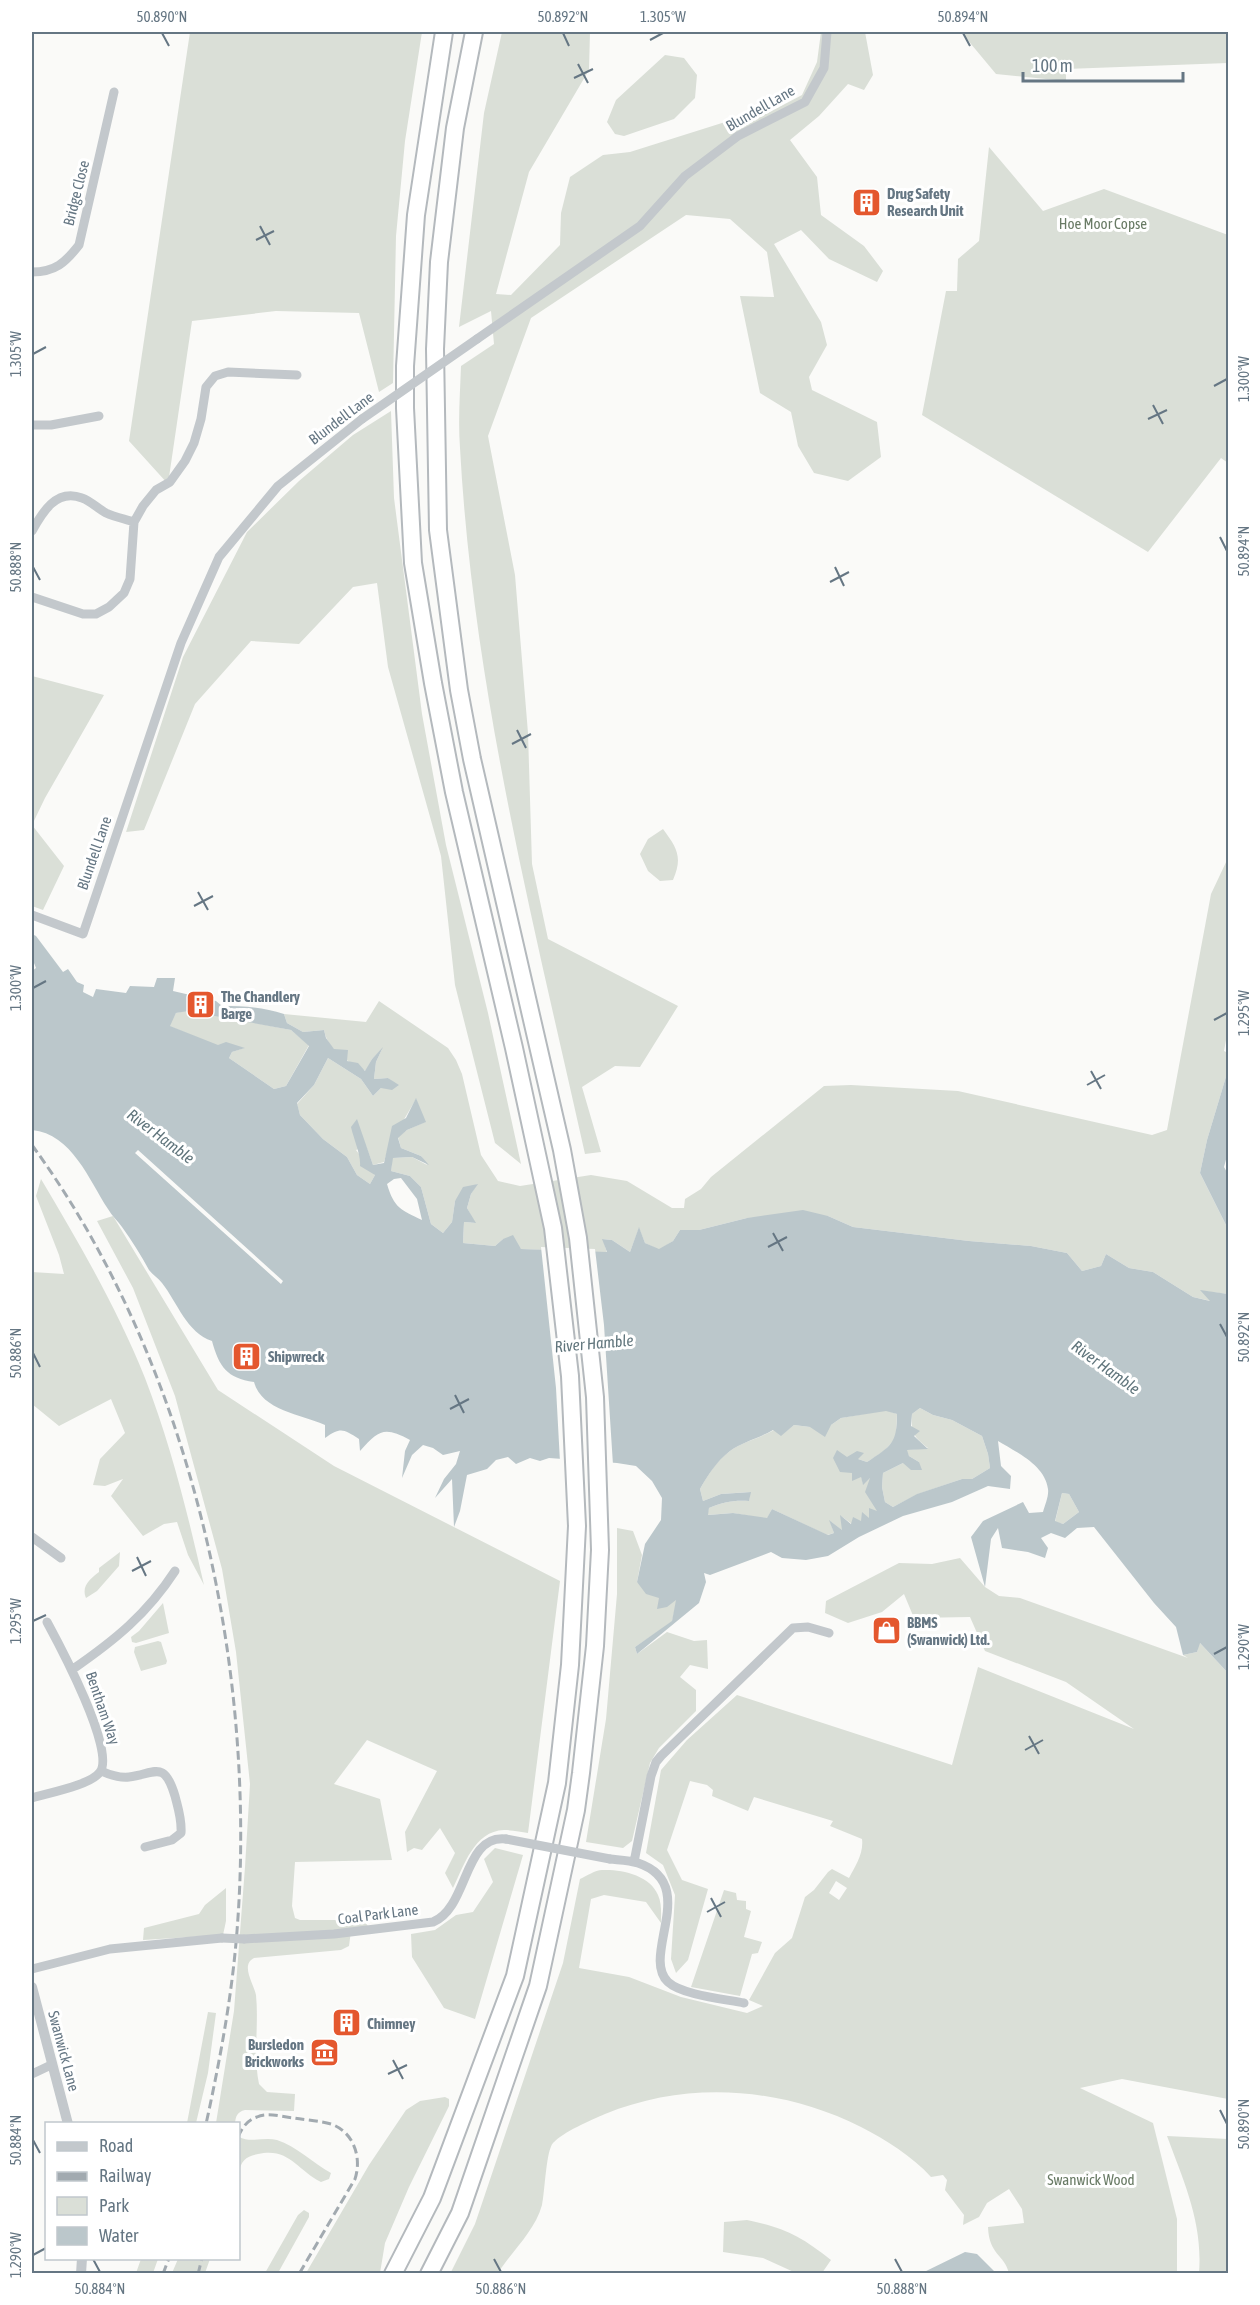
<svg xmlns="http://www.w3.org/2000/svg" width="1260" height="2305" font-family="'Asap Condensed',sans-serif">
	<rect width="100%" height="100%" fill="#fafaf8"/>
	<path fill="#dadfd7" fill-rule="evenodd" d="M190,32H422L405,141L396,236L393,383L379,392L359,313L276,311L192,321L168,484L129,441Z
		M502,32H590L589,70L529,172L496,294L511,295L560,245L561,213L570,177L603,155L630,152L741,117L766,114L802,95L817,62L821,32H865L873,75L864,90L848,84L819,116L790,140L817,177L821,215L864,246L883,271L877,282L829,259L801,230L774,244L821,322L827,345L809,377L812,390L877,422L881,457L848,481L814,473L798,446L791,412L760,393L740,296L774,297L767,252L730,219L686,215L531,318L488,436L515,575L528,733L532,864L548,939L678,1006L640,1067L615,1066L582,1087L601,1152L585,1154C533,921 473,687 460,448C458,421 460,394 461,366L494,344L491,311L459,327L484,113Z
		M961,32H1228V63L1066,69V81L996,74Z
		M665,55L684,58L697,75L695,98L674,119L624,136L615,134L607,122L616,100Z
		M989,147L1043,211L1104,189L1228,235V463L1221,458L1148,552L922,415L946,291H957L958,259L979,241Z
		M391,411L394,498L422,714L446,845L488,1013L521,1164L495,1143L455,985L441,856L388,667L377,583L353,587L299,644L251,641L195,704L144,830L126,832L183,657L247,532L299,481L353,435Z
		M32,676L104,695L45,798L32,825L64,866L43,910L32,906Z
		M663,829C677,848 683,857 673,880L660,881L648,871L640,854L648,839Z
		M1228,858V1029L1224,1051L1228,1053V1070L1207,1140L1200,1173L1228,1229V1294L1202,1291L1211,1301L1193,1297L1153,1272L1129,1268L1106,1254L1101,1266L1082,1271L1067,1253L1031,1246L969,1241L853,1227L828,1216L747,1218L699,1230H680L673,1241L659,1250L645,1243L639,1228L630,1252L612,1240L603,1239L607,1253L521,1249L503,1239L495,1246L463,1243L464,1222L475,1223L467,1208L471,1194L477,1184L455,1201L452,1222L443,1233L431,1224L421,1187L410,1176L391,1171L392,1158L412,1157L427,1165L421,1156L401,1148L398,1137L407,1130L425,1122L416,1099L389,1145L384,1162L373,1165L366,1146L356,1150L375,1175L370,1184L357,1175L347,1157L323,1139L300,1115L297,1104L314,1085L328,1058L361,1079L373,1096L381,1088L398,1086L388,1078L374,1079L376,1062L382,1049L372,1059L366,1071C348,1062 328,1051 324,1030L303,1032L287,1023L284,1014L366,1022L379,1001L448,1048L456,1060L462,1074L481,1155L498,1181L520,1186L591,1175L627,1181L672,1208H684L685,1199L701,1189L711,1177L824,1086L851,1085L958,1091L1152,1135L1167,1130L1211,894Z
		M188,1010L291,1030L309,1045L286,1086L274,1089L229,1058L232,1052L244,1048L218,1046L169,1026L176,1013Z
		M41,1179C79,1243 117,1308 145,1378C171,1445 188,1515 204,1585L188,1555L177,1522L164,1524L143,1536L111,1496L123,1479L105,1486L93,1485L100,1459L125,1433L111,1399L59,1426L32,1404V1272L64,1274L59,1255L36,1196Z
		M113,1216L218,1390L334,1466L560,1581L528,1833C521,1832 512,1830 504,1830C474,1831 464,1866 453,1888L445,1873L455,1853L440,1828L422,1850L414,1848L407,1852L405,1832L437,1771L367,1740L334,1784L380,1799L392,1860L295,1862L292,1906L295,1918L300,1920H357L365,1922L370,1929L351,1931L349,1946L341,1950L254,1958C240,1965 254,1984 256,1995C259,2024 253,2055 259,2084L267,2092L295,2094L294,2111L245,2110C237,2112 236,2116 235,2123H216L234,2011L245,1867L250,1784L236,1652L222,1569L175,1396L133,1288L97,1221Z
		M920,1408L933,1415L952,1420L982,1436L988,1454L990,1468L972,1479H962L918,1494L893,1507L885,1502L882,1487L883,1473L903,1463L919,1462L909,1456L906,1450L928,1448C913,1436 911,1433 912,1414Z
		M886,1410L897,1414L896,1438L884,1451L867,1462L858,1459L857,1451L852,1472L861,1476L863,1484L871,1477L878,1512L869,1518L852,1524L841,1516L843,1531L830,1521L834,1533L827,1535L772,1509L767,1519L733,1513L707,1515L709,1508C723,1502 734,1500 749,1501L750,1492L721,1494L703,1501L700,1489C708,1475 716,1461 730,1451C742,1442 760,1438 774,1430L781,1435L794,1425L810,1427L831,1425L841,1418Z
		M1062,1493L1069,1494L1079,1512L1063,1524L1055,1522Z
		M617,1528L633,1531L642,1555L637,1582L677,1599L672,1622L635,1647L637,1654L667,1632L694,1641L707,1640L708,1669L690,1665L680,1677L696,1690V1711L659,1748L650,1763L632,1841L623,1848L586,1842L606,1719L617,1594Z
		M120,1552L119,1566L97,1591L86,1598C81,1586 90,1579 99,1572V1568Z
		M960,1558L985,1587L999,1596L1020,1598L1188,1658L1183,1655L1197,1652L1199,1642L1228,1673V2099L1122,2079L1080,2088L1153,2123L1177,2219V2273L1025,2272L1009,2273C1004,2254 989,2255 988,2227L1024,2223L1022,2209L1009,2189L987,2203L979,2217L963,2225L964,2215L945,2190L947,2180L943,2175L931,2177C912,2156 886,2140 861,2127C781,2087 688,2080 605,2114C591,2120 563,2132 553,2143C546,2151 545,2191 542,2205C535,2231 512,2251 498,2273L450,2274L475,2224L563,1963L580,1879C587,1876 595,1870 602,1870C621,1869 650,1875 658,1895C662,1904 661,1914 661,1923L646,1902L604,1895L591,1899L579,1968L629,1977L681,1997L747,2013L763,2006L749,2000L775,1953L792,1938L805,1897L814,1890L828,1872L832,1869L849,1878C855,1867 864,1853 862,1839L830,1826L833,1821L754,1797L748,1811L712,1796L713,1790L707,1785L690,1781L667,1850L682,1880L708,1889L688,1960L676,1973L671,1959L675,1895L663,1865L646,1853L661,1770L687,1740L737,1695L952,1765L978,1667L1134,1729L1066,1682L985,1651L970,1617L914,1618L904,1594L882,1612L848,1623L825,1613L826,1601L899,1563L932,1564ZM836,1881L847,1888L839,1900L829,1893Z
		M163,1603L169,1633L136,1643L132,1642L131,1637L139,1631Z
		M158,1641L161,1642L167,1661L166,1664L141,1671L134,1652L135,1647Z
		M495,1848L523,1855L475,2019L444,2008L412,1957L411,1934L435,1930L456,1915L473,1912L493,1882L484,1859Z
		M226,1888V1921L223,1935L143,1940L144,1928L199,1914L205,1905Z
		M724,1890L736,1893L737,1900L746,1901V1909L751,1911L744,1937L762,1942L758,1953L752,1954L740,1996L691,1987Z
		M208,2012L216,2013L208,2073L196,2123H187Z
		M445,2097L449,2099V2106L409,2187L385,2243L380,2273H306L369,2165L406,2110L420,2101Z
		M1167,2136L1228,2139V2273H1199C1203,2223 1184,2182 1167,2136Z
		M239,2137C250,2143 264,2137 277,2140C296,2146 313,2163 331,2173L329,2179L321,2182C297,2170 289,2147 258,2154C246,2156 241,2161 239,2172Z
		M304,2210L309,2213V2217L278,2273H265L298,2215Z
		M747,2220C785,2228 801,2236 831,2260L822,2273H796L763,2258L723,2252L724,2222Z
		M141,2259H158L153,2273H136Z
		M178,2259V2258L210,2259L205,2273H172Z"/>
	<path fill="#bbc7cb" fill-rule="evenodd" d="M32,934L36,936L63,972L68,969L77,982L84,985L83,992L93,997L96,989L126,993L130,986L154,987L157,978H175L173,991L216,1001L222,1006C243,1006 263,1007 284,1014L287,1023L303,1032L324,1030L326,1038L334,1049L348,1050L347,1061L358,1063L365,1071L372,1059L383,1047L376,1062L374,1079L388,1078L399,1085L392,1090L381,1088L373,1096L361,1079L328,1058L314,1085L297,1103L300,1115L323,1139L347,1157L357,1175L370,1184L375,1175L360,1166C361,1155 354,1140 351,1127L357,1119L373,1165L384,1163L392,1126L406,1118L416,1098L426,1122L407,1130L398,1138L401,1148L421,1156L429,1165L412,1157L393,1158L391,1171L410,1176L421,1187L431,1224L443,1233L452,1222L455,1201L463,1187L478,1184L471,1194L467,1208L476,1223L464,1222L463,1243L495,1246L503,1239L513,1235L521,1249L607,1252L602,1239L612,1240L630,1252L639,1227L645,1243L659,1249L673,1241L680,1230H699L747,1218L803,1210L828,1216L853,1227L969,1241L1031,1246L1067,1253L1082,1271L1101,1266L1106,1254L1129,1268L1153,1272L1193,1297L1210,1301L1200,1290L1228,1294V1673L1200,1643L1197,1652L1183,1655L1176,1627L1154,1603L1094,1527L1077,1528L1065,1538L1051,1533L1041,1538L1048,1548L1045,1558L1028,1552L1002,1548L998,1528L991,1539L985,1587L971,1537L983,1521L1023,1502L1029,1513L1043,1512C1045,1505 1049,1496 1048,1489C1045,1465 1016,1452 998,1441L1001,1466L1011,1476L1010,1489L988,1486L952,1502L903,1516L859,1537L828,1556L806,1560L782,1558L771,1552L710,1575L704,1573L706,1582L699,1603L637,1654L635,1647L672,1621L676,1600L667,1607L657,1609L659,1598L646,1594L637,1582L645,1544L661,1520L662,1498L652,1481L636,1466L617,1463L549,1458L540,1461L530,1458L516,1464L508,1457L496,1460L487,1469L467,1475L460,1511L454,1527L452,1479L435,1498L444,1479L456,1464L460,1451L443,1455L433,1448L423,1445L412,1455L402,1478L405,1451L410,1440C384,1426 379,1430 360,1451L359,1439C343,1429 341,1427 325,1438V1425C301,1414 262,1411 254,1382C227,1378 219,1367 212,1341C187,1333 177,1302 162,1283C158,1278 153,1275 149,1270C141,1255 132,1241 122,1227C118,1221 112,1216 108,1209C89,1180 72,1134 32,1130V971L36,968L32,958ZM188,1011L291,1030L309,1046L286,1086L274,1089L229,1058L232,1052L245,1048L226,1042L218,1045L170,1026L176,1013ZM401,1178L417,1199L422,1220C401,1210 394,1208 387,1184L394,1179ZM920,1408L933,1415L952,1420L982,1436L988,1454L990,1468L972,1479H962L917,1494L893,1507L885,1502L882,1487L883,1473L903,1463L911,1470H922L919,1462L909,1456L907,1450L928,1449L914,1436L920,1431L911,1426L912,1414ZM886,1411L897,1414C897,1444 891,1446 867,1462L858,1459L864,1453L857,1451L847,1457L837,1450L833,1458L840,1472L852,1473V1481L861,1477L863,1485L870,1478L865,1492L877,1511L869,1508V1518L862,1512L861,1521L853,1517L851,1524L840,1515L842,1530L829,1520L834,1533L828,1535L772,1509L767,1518L733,1513L708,1515L709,1508C723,1502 734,1500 749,1501L751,1492L721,1494L703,1501L700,1489C708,1475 716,1462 730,1451C742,1442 760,1438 773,1430L781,1436L794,1425L810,1427L825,1437L831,1425L841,1418ZM1062,1493L1069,1494L1079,1512L1063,1524L1055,1521Z
		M1228,1070V1152L1224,1167L1228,1174V1229L1200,1173L1207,1140Z
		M965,2252L977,2254L996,2273H922Z"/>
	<path fill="#fafaf8" d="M138,1150L283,1281L281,1284L135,1153Z
		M541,1247L595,1249L604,1325L613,1465L560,1462L556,1388Z"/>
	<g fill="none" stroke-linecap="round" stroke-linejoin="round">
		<defs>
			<path id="motorway" d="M393,2274L432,2198L515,1976L557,1783L570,1665L577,1526L570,1376L553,1228L514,1048L454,792L433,683L413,563L405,408V366L416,215L444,32
				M429,2274L460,2213L538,1986L576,1810L581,1773L595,1646L600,1550L595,1397L578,1238L562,1150L472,759L459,690L438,530L435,349L439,262L455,128L474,32"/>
		</defs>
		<use href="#motorway" stroke="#b4b9bd" stroke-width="20"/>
		<path stroke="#c3c8cc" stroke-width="9" d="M32,272C55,272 65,263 79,245L114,92
			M477,339L640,226L685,176L738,136L805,102L824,68L827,32
			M32,425H51L99,416
			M32,531C42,513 56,488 82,498C91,501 98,509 106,513C115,517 125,519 134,522
			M32,597L83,614H96L109,607L124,593L130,579L134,522L143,506L156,490L170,482L185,461L194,443L201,419L206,387L215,376L228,372L297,375
			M32,915L83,934L181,643L219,557L278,486L362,419
			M32,1537L61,1558
			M73,1669C115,1640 147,1614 175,1571
			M101,1771C110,1775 119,1778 129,1777C155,1774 164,1759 175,1796C178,1808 182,1819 181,1833L172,1840L145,1847
			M32,1798C48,1793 91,1785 100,1772C116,1751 60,1646 47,1622
			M610,1859C619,1860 629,1860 638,1863C701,1884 640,1956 668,1982C682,1995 724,1999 744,2003
			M634,1862L651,1776L656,1762L661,1756L793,1628L808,1627L829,1633
			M244,1939L334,1934L433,1922C469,1907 463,1834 506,1839
			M32,1969L110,1949L222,1938
			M32,2074L51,2065"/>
		<path stroke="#c3c8cc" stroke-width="10" d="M32,1987L68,2124
			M81,2274L82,2258"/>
		<use href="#motorway" stroke="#fff" stroke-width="16"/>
		<path stroke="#a2aab0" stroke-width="3" stroke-dasharray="9 4.5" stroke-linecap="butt" d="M32,1145C190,1361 258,1665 237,1931C232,1996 220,2060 206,2124
			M238,2137C242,2128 247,2120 257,2117C268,2112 282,2117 294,2118C306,2120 320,2121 331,2124C354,2132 362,2158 355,2179L299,2274
			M163,2274L169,2258
			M198,2274L202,2258"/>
		<path stroke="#c3c8cc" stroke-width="9" d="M362,419L477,339
			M506,1839L610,1859
			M222,1938L244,1939"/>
	</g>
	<path fill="none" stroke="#657683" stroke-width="2" d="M162,33L169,46M563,33L569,46M963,33L970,46M650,40L663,33M578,64L588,83M574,78L593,69M260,226L270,245M256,240L274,231M33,354L46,347M1214,386L1227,379M1153,405L1163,424M1148,419L1167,410M1220,537L1227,551M33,567L40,580M835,567L844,586M830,582L849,572M517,730L526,748M512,744L531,734M198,892L208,910M194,906L213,896M33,988L46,981M1214,1020L1227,1013M1091,1071L1101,1089M1087,1085L1105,1075M773,1233L783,1251M768,1247L787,1237M1220,1324L1227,1337M33,1353L40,1367M455,1395L464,1413M450,1409L469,1399M137,1557L146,1576M132,1571L151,1561M33,1621L46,1615M1214,1654L1227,1647M1029,1736L1039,1754M1025,1750L1043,1740M711,1898L721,1917M707,1912L725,1902M393,2060L403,2079M388,2074L407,2065M1220,2110L1227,2124M33,2140L40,2153M33,2255L46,2248M93,2259L100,2272M494,2259L501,2272M895,2259L902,2272"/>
	<defs>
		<symbol id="building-square" viewBox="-11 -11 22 22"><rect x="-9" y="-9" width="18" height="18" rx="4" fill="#e4572e" stroke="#fff"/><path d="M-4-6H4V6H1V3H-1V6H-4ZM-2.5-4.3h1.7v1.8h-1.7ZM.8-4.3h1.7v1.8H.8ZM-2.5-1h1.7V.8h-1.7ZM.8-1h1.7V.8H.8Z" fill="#fff"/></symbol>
		<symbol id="shop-square" viewBox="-11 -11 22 22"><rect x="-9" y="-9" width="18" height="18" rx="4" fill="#e4572e" stroke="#fff"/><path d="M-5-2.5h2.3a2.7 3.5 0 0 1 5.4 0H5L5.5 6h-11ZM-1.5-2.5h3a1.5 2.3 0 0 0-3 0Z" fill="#fff"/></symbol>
		<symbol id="museum-square" viewBox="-11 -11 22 22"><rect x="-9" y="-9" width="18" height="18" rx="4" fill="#e4572e" stroke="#fff"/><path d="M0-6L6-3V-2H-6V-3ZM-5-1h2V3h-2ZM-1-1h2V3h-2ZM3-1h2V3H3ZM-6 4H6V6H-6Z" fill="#fff"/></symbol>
	</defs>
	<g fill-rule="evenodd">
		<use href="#building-square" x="850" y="186" width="33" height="33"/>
		<use href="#building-square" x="184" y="988" width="33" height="33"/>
		<use href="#building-square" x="230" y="1340" width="33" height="33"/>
		<use href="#shop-square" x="870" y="1614" width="33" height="33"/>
		<use href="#building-square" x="330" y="2006" width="33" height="33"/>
		<use href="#museum-square" x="308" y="2036" width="33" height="33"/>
	</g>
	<g text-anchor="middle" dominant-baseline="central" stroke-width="6" stroke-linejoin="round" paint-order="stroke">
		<g font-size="15" fill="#657683" stroke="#fff">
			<text transform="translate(760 108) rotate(-30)">Blundell Lane</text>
			<text transform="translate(76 193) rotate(-76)">Bridge Close</text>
			<text transform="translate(341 418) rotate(-37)">Blundell Lane</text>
			<text transform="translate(94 853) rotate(-71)">Blundell Lane</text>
			<text transform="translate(103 1708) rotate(71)">Bentham Way</text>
			<text transform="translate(378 1914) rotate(-7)">Coal Park Lane</text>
			<text transform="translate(64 2051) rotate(75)">Swanwick Lane</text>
		</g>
		<g font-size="15" font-weight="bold" fill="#657683" stroke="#fff" text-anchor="start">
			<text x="887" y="193">Drug Safety<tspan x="887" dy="17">Research Unit</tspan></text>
			<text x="221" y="996">The Chandlery<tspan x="221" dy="17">Barge</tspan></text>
			<text x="268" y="1356">Shipwreck</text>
			<text x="907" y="1622">BBMS<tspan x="907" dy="17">(Swanwick) Ltd.</tspan></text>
			<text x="367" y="2023">Chimney</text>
			<text x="304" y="2044" text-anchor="end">Bursledon<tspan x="304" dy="17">Brickworks</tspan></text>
		</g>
		<g font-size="15" fill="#687a64" stroke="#fff">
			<text x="1103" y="223">Hoe Moor Copse</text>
			<text x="1091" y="2179">Swanwick Wood</text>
		</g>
		<g font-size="16" font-style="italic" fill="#60757c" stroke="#fff">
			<text transform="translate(161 1136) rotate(37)">River Hamble</text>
			<text transform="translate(594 1343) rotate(-5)">River Hamble</text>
			<text transform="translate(1106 1367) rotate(36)">River Hamble</text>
		</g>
	</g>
	<rect width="1260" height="2305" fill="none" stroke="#ffffff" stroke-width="66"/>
	<rect x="45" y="2122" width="195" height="138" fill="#ffffff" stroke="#c1c8cd" stroke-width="1.5"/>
	<rect x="57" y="2142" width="30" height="9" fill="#c3c8cc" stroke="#c1c8cd" stroke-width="1.5"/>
	<text x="99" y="2152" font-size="18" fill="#657683">Road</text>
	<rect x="57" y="2172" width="30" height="9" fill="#a2aab0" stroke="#c1c8cd" stroke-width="1.5"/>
	<text x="99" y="2182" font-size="18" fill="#657683">Railway</text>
	<rect x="57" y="2197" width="30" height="18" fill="#dadfd7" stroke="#c1c8cd" stroke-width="1.5"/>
	<text x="99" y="2212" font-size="18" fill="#657683">Park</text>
	<rect x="57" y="2227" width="30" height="18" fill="#bbc7cb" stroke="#c1c8cd" stroke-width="1.5"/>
	<text x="99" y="2242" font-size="18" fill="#657683">Water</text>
	<path d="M1023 72v9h160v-9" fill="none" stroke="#657683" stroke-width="3"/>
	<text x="1032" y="72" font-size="18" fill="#657683" stroke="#ffffff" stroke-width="4.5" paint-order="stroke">100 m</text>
	<rect x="33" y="33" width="1194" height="2239" fill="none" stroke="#657683" stroke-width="2"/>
	<g font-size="15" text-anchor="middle" fill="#657683">
		<text x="162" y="22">50.890°N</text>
		<text x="563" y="22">50.892°N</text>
		<text x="663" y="22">1.305°W</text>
		<text x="963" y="22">50.894°N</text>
		<text transform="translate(16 354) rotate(-90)" y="5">1.305°W</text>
		<text transform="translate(1244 379) rotate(-90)" y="5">1.300°W</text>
		<text transform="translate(1244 551) rotate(-90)" y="5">50.894°N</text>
		<text transform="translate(16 567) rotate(-90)" y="5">50.888°N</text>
		<text transform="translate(16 988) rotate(-90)" y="5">1.300°W</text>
		<text transform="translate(1244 1013) rotate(-90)" y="5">1.295°W</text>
		<text transform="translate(1244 1337) rotate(-90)" y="5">50.892°N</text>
		<text transform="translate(16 1353) rotate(-90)" y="5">50.886°N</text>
		<text transform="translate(16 1621) rotate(-90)" y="5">1.295°W</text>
		<text transform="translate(1244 1647) rotate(-90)" y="5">1.290°W</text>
		<text transform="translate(1244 2124) rotate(-90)" y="5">50.890°N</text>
		<text transform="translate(16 2140) rotate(-90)" y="5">50.884°N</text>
		<text transform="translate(16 2255) rotate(-90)" y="5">1.290°W</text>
		<text x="100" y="2294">50.884°N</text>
		<text x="501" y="2294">50.886°N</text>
		<text x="902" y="2294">50.888°N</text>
	</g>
</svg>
